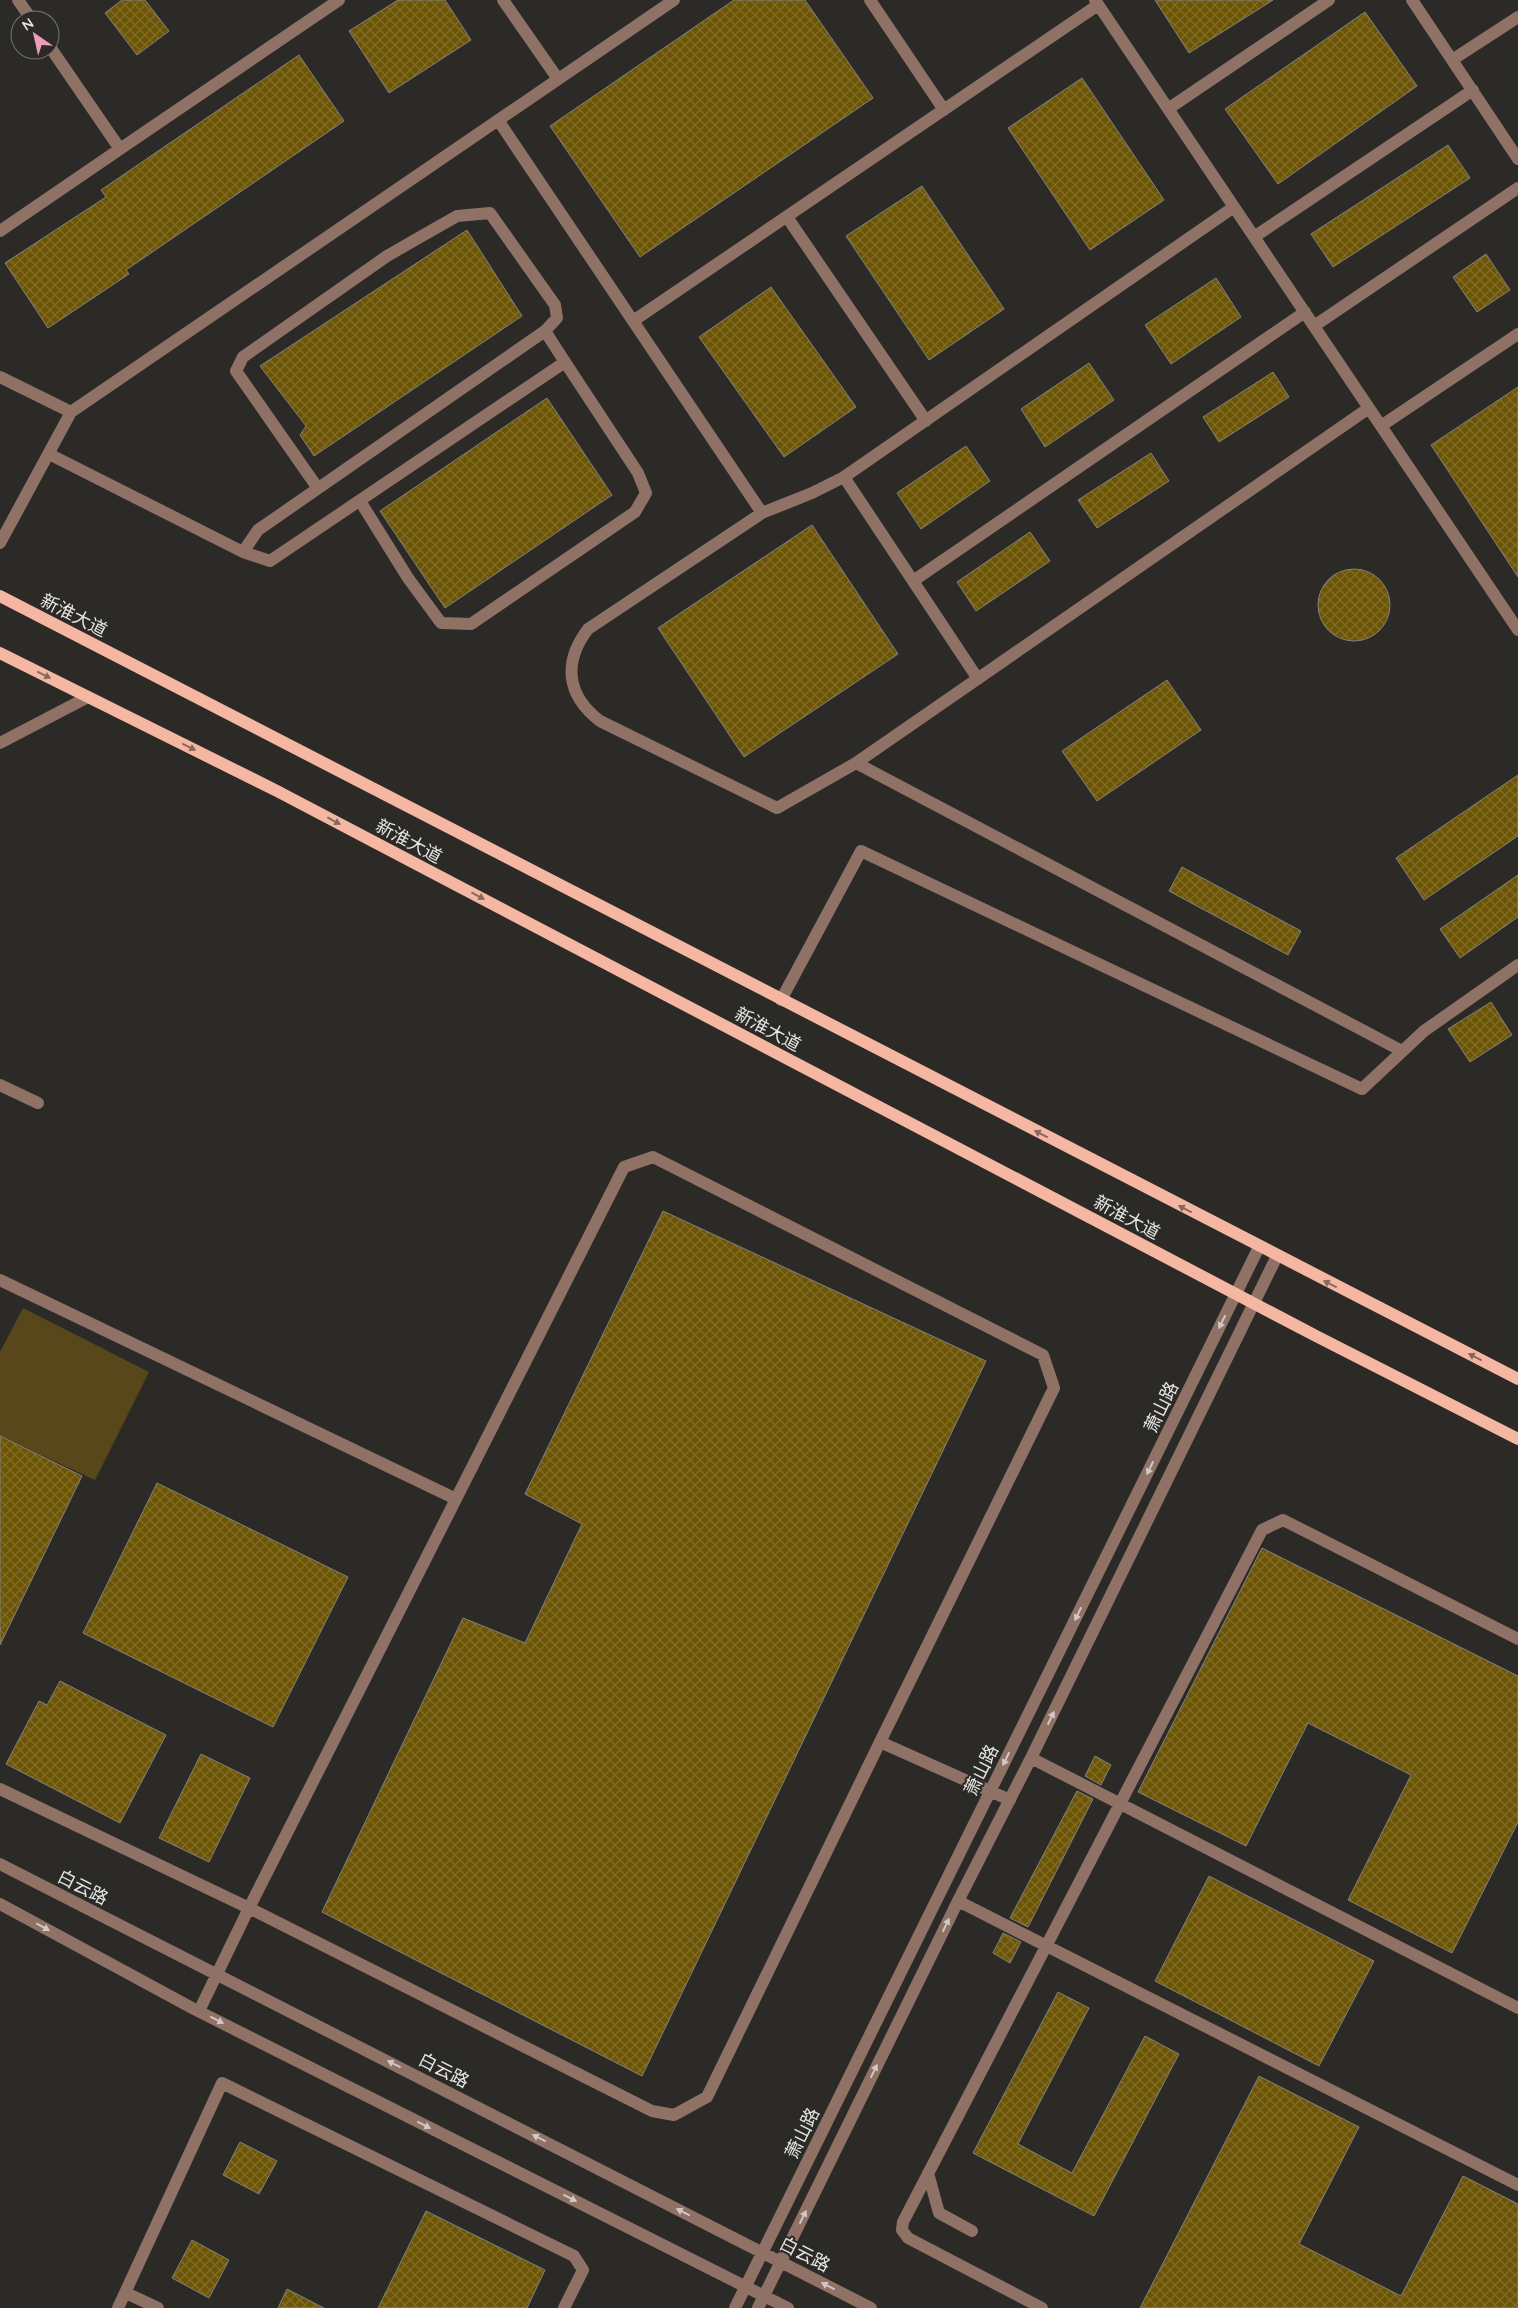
<svg xmlns="http://www.w3.org/2000/svg" width="1518" height="2308" font-family="Quicksand,'Noto Sans SC',sans-serif">
	<defs>
		<pattern id="building-cross-hatch" width="8" height="8" patternUnits="userSpaceOnUse" patternTransform="scale(1.25)"><rect width="8" height="8" fill="#6c5505"/><path d="M0 0l8 8M0 8l8-8" fill="none" stroke="#816d29"/></pattern>
	</defs>
	<rect width="100%" height="100%" fill="#2b2a27"/>
	<path fill="#57471b" d="M23,1308L149,1372L95,1480L0,1436V1352Z"/>
	<path fill="url(#building-cross-hatch)" stroke="#83817d" d="M122,0H145L169,31L137,55L105,13Z
		M398,0H445L471,40L389,93L349,31Z
		M734,0H805L873,98L640,257L550,126Z
		M1155,0H1273L1189,53Z
		M1365,12L1417,86L1278,184L1225,109Z
		M299,55L344,121L126,270L129,274L48,328L5,263L106,197L101,190Z
		M1082,78L1164,200L1090,250L1008,128Z
		M1448,145L1470,178L1333,267L1311,234Z
		M922,186L1004,309L929,360L846,236Z
		M467,230L522,316L314,456L300,435L306,426L260,366Z
		M1486,254L1510,290L1477,312L1453,277Z
		M1216,278L1241,317L1171,364L1145,325Z
		M771,287L856,407L784,457L699,337Z
		M1089,363L1114,400L1045,447L1021,409Z
		M1273,372L1289,397L1219,442L1203,417Z
		M1518,387V577L1431,445Z
		M547,398L612,495L445,608L380,511Z
		M966,446L990,481L921,529L897,493Z
		M1151,453L1169,481L1097,528L1078,500Z
		M812,525L898,654L744,757L658,628Z
		M1030,532L1050,561L976,611L957,582Z
		M1318 605a36 36 0 1 1 72 0a36 36 0 1 1-72 0Z
		M1167,680L1201,730L1097,801L1062,751Z
		M1518,775V836L1424,900L1396,858Z
		M1182,867L1301,931L1288,955L1169,891Z
		M1518,875V917L1460,958L1440,929Z
		M1491,1002L1512,1035L1470,1062L1448,1029Z
		M663,1211L986,1361L642,2076L322,1912L463,1618L525,1643L582,1524L525,1494Z
		M0,1436L82,1476L0,1645Z
		M157,1483L348,1577L273,1727L83,1633Z
		M1262,1548L1518,1676V1822L1452,1953L1348,1900L1411,1775L1308,1723L1246,1846L1138,1792Z
		M60,1681L166,1735L120,1823L6,1764L39,1701L47,1705Z
		M201,1754L250,1778L209,1862L159,1838Z
		M1095,1756L1111,1765L1101,1785L1085,1776Z
		M1077,1791L1093,1799L1028,1927L1010,1918Z
		M1209,1876L1374,1961L1319,2066L1155,1981Z
		M1003,1933L1021,1942L1010,1963L993,1953Z
		M1058,1992L1089,2008L1018,2144L1072,2173L1145,2036L1179,2054L1094,2216L973,2153Z
		M1259,2076L1359,2127L1299,2244L1401,2296L1463,2176L1518,2204V2308H1140Z
		M240,2142L277,2161L259,2194L223,2175Z
		M426,2211L545,2270L527,2308H378Z
		M192,2240L229,2260L209,2298L172,2278Z
		M287,2289L324,2308H278Z"/>
	<g fill="none" stroke-linecap="round" stroke-linejoin="round">
		<path stroke="#8f7166" stroke-width="12" d="M18,0L32,20
			M503,0L558,79
			M870,0L944,110
			M1095,0L1518,630
			M1412,0L1518,159
			M50,47L120,149L339,0
			M1452,60L1518,17
			M1168,109L1329,0
			M498,120L762,513L588,629C563,662 566,695 600,721L777,808L856,763
			M787,217L926,421
			M0,231L120,149
			M1254,237L1473,90
			M633,321L1098,5
			M1314,326L1518,188
			M545,331L565,362
			M0,377L71,412L674,0
			M1369,408L856,763L1402,1051
			M1381,426L1518,334
			M49,454L243,552L258,530L545,331L557,318L555,305L490,213L457,216L387,256L243,357L236,371L317,487
			M844,477L978,679
			M762,513L812,493L844,477L1234,207
			M0,543L71,412
			M243,552L270,561L565,362L638,473L646,493L635,512L471,624L441,623L408,578L360,501
			M913,581L1305,312
			M0,743L88,697
			M781,1000L861,851L1362,1089L1424,1031L1518,965
			M0,1085L38,1103
			M0,1280L456,1499
			M880,1742L707,2097L674,2115L652,2111L249,1908L624,1167L653,1157L1043,1355L1054,1388L880,1742L1010,1800
			M1031,1758L1518,2008
			M0,1789L249,1908L199,2011
			M0,1864L871,2308
			M958,1901L1518,2185
			M0,1904L194,2009L788,2308
			M928,2173L939,2213L972,2231
			M126,2293L158,2308
			M118,2308L222,2083L574,2256L583,2270L564,2308
			M735,2308L1259,1247
			M758,2308L958,1901L1031,1758L1277,1256
			M1042,2308L908,2238L902,2230L903,2222L1262,1530L1283,1520L1518,1639"/>
		<path stroke="#f5b7a1" stroke-width="12" d="M0,596L1518,1379
			M0,653L277,791L1316,1336L1518,1439"/>
	</g>
	<defs><path id="oneway-solid" d="M-6-.8H1V-3.2L6.5 0L1 3.2V.8H-6Z" transform="scale(1.25)"/></defs>
	<g fill="#86695e">
		<use href="#oneway-solid" transform="translate(44 675) rotate(26)"/>
		<use href="#oneway-solid" transform="translate(189 747) rotate(26)"/>
		<use href="#oneway-solid" transform="translate(334 821) rotate(28)"/>
		<use href="#oneway-solid" transform="translate(478 896) rotate(28)"/>
		<use href="#oneway-solid" transform="translate(1041 1134) rotate(-153)"/>
		<use href="#oneway-solid" transform="translate(1185 1209) rotate(-153)"/>
		<use href="#oneway-solid" transform="translate(1330 1284) rotate(-153)"/>
		<use href="#oneway-solid" transform="translate(1475 1357) rotate(-153)"/>
	</g>
	<g fill="#d0c8c4">
		<use href="#oneway-solid" transform="translate(1222 1322) rotate(116)"/>
		<use href="#oneway-solid" transform="translate(1150 1468) rotate(116)"/>
		<use href="#oneway-solid" transform="translate(1078 1614) rotate(116)"/>
		<use href="#oneway-solid" transform="translate(1051 1718) rotate(-64)"/>
		<use href="#oneway-solid" transform="translate(1006 1759) rotate(116)"/>
		<use href="#oneway-solid" transform="translate(946 1925) rotate(-64)"/>
		<use href="#oneway-solid" transform="translate(43 1927) rotate(29)"/>
		<use href="#oneway-solid" transform="translate(217 2020) rotate(27)"/>
		<use href="#oneway-solid" transform="translate(394 2064) rotate(-153)"/>
		<use href="#oneway-solid" transform="translate(874 2071) rotate(-64)"/>
		<use href="#oneway-solid" transform="translate(424 2125) rotate(27)"/>
		<use href="#oneway-solid" transform="translate(539 2138) rotate(-153)"/>
		<use href="#oneway-solid" transform="translate(570 2198) rotate(27)"/>
		<use href="#oneway-solid" transform="translate(683 2212) rotate(-153)"/>
		<use href="#oneway-solid" transform="translate(803 2217) rotate(-64)"/>
		<use href="#oneway-solid" transform="translate(828 2286) rotate(-153)"/>
	</g>
	<g text-anchor="middle" dominant-baseline="central" stroke-width="4" stroke-linejoin="round" paint-order="stroke">
		<g font-size="18" fill="#e6e5e3" stroke="#2b2a27">
			<text transform="translate(74 615) rotate(27)">新淮大道</text>
			<text transform="translate(409 841) rotate(28)">新淮大道</text>
			<text transform="translate(768 1029) rotate(28)">新淮大道</text>
			<text transform="translate(1127 1217) rotate(28)">新淮大道</text>
			<text transform="translate(1161 1407) rotate(-64)">萧山路</text>
			<text transform="translate(981 1770) rotate(-64)">萧山路</text>
			<text transform="translate(83 1887) rotate(27)">白云路</text>
			<text transform="translate(444 2070) rotate(27)">白云路</text>
			<text transform="translate(802 2133) rotate(-64)">萧山路</text>
			<text transform="translate(805 2254) rotate(27)">白云路</text>
		</g>
	</g>
	<g transform="translate(35 35) rotate(326)"><circle r="24" fill="#2b2a27" stroke="#767572"/>
	<path d="M0-4L9 19L0 12L-9 19Z" fill="#ef9ab9"/>
	<text y="-8" font-size="14" font-weight="bold" text-anchor="middle" fill="#e6e5e3">N</text>
	</g>
</svg>
